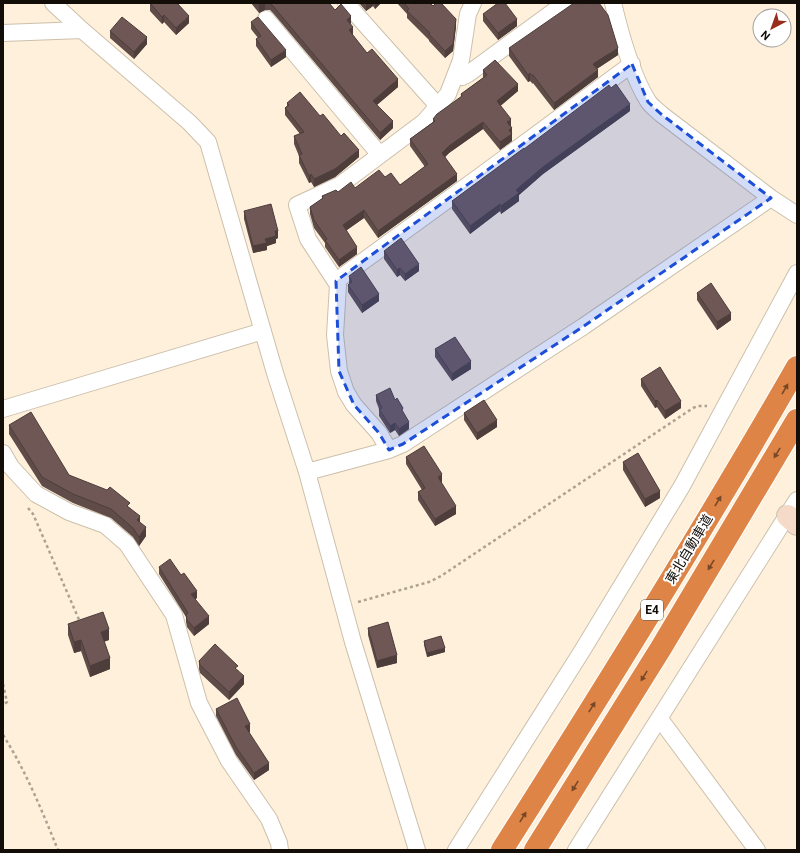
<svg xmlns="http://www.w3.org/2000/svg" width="800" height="853" font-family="Roboto,'Noto Sans JP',sans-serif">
	<rect width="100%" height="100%" fill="#fef0db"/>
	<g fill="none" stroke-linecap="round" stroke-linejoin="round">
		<defs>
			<path id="street" d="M53,3L82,30L190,123L208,142L275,373L307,472L353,642L417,850
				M346,3L438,106
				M613,3C620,32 632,76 648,101C651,106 657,110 661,114L771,198L797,215
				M266,19L380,155
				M3,33L82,30
				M455,76L462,77L468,74L565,3
				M336,281L483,174L632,64
				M3,409L263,331
				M389,450L379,433L354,405L346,392L339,371L335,335L338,285L308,239L297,205L340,185L424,122L448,94L461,60L468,14L473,3
				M3,453L11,467L36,494L69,512L105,525L127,544L174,615L199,703L229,761L269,819L279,843L280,850
				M307,472L389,450L403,444L584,326L771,198
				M660,719L757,850
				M456,850L582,651L682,486L797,273
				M576,850L797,500"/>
			<path id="secondary" d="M788,516L797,524"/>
			<path id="highway" d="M502,850C603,691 703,531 797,367
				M535,850L661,648L797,420"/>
		</defs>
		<use href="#street" stroke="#ccc0ac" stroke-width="18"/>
		<use href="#secondary" stroke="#ccc0ac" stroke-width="24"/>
		<use href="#highway" stroke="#fff" stroke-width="24"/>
		<path stroke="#ada292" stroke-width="2.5" stroke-dasharray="3 3" stroke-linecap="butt" d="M28,508L33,514L80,622
			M358,602L429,582L441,576L693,408L698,406H707
			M3,684L7,702L3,705
			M3,735C26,771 42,811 58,850"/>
		<use href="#street" stroke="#fff" stroke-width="16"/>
		<use href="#secondary" stroke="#f5dac8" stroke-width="22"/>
		<use href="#highway" stroke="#dd8446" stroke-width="22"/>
	</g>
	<path fill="#5f4b48" d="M150,3L189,23L176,35L164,22L162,24L150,11Z
		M251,3H329L335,10L351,23V24L353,34L352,35L367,53L398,87L377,105L393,128L380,140L273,13L270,10H265L259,13Z
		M359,3H381L375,9L373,6L366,11Z
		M397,3H430L456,26L453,51L445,58L429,41V40L407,18V14Z
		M483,14L517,26L498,40L483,21Z
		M251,22L286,57L271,67L256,46V39L258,38L251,29Z
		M110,31L147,44L134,59L110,38Z
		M509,48L618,55L597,69L598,77L554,110L533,83V84L530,81L528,82L509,56Z
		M483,70L518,91L500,106L512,128V141L500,150L483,129L449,153L445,157L457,181L378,238L364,218L346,230L357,254L339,267L325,247V243L314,228L310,214V207L322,199V196L338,192L355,188L385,177L400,185L425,167L410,146V139L433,122V119L461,97V94L483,78Z
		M287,103L320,116L359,157L335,177L314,187L311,182L309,183L299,163V156L294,144V136L300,134L285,115V108L287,106Z
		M630,111L543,174L519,195V201L501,214L500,211L470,234L452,209V201L524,149Z
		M244,211L278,238L276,239V243L267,246V250L253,253L244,219Z
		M384,251L419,271L405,281L400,275L397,277L384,259Z
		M349,276L379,301L362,313L348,292V285L349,284Z
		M697,293L731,320L717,330L697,300Z
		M435,349L471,369L452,381L435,357Z
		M641,379L681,408L665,419L657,407L655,408L641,386Z
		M376,395L395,400L403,413L409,429L399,436L395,430L390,433L379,416V409L376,401Z
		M464,413L497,427L477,440L464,420Z
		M9,425L69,475L130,508L140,523L146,536L139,546L133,537L111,518L73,503L42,486L9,434Z
		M406,457L442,482H441L456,514L435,526L418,500V492L422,490L406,464Z
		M623,462L660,498L645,507L623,470Z
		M159,567L197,598L195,599L209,624L194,636L187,627L186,622V617L159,574Z
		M68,624L109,640L104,641L110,669L90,677L81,651L74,653L68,635Z
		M368,628L397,663L377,668L368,635Z
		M424,641L445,652L427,657L424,645Z
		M199,661L238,670L244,684L229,700L200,673L199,669Z
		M216,709L250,732H249L269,770L254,780L236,755L216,716Z"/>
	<path fill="#4d3d3b" d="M264,3H265V10L259,13V5Z
		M368,3H373V6L366,11V4Z
		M375,3H381L375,9Z
		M164,15V22L162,24V17Z
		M189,16V23L176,35V28Z
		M351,16V23L347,27V20Z
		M456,19V26L453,51L445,58V51Z
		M517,19V26L498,40V33Z
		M353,27V34L349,37V30Z
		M147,37V44L134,59V52Z
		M618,48V55L593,71V64Z
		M286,50V57L271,67V60Z
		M598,70V77L554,110V103Z
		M530,73V81L528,82V75Z
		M398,79V87L373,108V101Z
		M518,84V91L497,109V101Z
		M630,104V111L543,174L519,195V201L501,214V206L516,190L543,167Z
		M511,119V126L507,129V122Z
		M393,121V128L380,140V133Z
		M483,122V129L449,153L442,160V153L449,146Z
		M512,128V141L500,150V142L509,130Z
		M359,150V157L335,177L314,187V179Z
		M311,174V182L309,183V176Z
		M457,174V181L378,238V231Z
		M500,204V211L470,234V226Z
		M364,210V218L343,233V225Z
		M275,231H278V238L276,239V243L267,246V250L253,253V246L265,239Z
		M357,247V254L339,267V260Z
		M419,264V271L405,281V274Z
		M400,268V275L397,277V270Z
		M379,294V301L362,313V305Z
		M731,313V320L717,330V322Z
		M471,361V369L452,381V374Z
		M657,400V407L655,408V401Z
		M681,401V408L665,419V411Z
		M497,420V427L477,440V433Z
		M409,422V429L399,436V429Z
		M395,423V430L390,433V426Z
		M442,474V482L438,484V477Z
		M660,491V498L645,507V499Z
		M456,506V514L435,526V519Z
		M140,516V525L137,520Z
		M146,527V536L139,546V537Z
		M197,591V598L191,602V594Z
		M209,616V624L194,636V628Z
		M109,629V640L101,643V632Z
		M81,640V651L74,653V642Z
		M445,648V652L427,657V653Z
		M397,655V663L377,668V661Z
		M110,658V669L90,677V666Z
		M244,676V684L229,700V692Z
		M250,724V732L245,734V726Z
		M269,763V770L254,780V773Z"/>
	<path fill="#6e5754" stroke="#4d3d3b" d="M150,3H177L189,16L176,28L164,15L162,17Z
		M257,3H264L259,5Z
		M269,3H329L335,10L341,4L351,16L347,20L353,27L349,30L367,53L372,49L398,79L373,101L393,121L380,133L273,6Z
		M404,3H430L433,6L436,3H441L456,19L453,44L445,51L429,34L430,33L407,11L409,9Z
		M498,3H505L517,19L498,33L483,14Z
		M574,3H578V4L580,3H599L608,15L618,48L593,64L598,70L554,103L533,75V76L530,73L528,75L509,48Z
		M122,17L147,37L134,52L110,31Z
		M258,17L286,50L271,60L256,39L261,36L251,22Z
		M495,60L518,84L497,101L511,119L507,122L512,128L509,130L512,134L500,142L483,122L449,146L442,153L457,174L378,231L364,210L343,225L357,247L339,260L325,240L327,239L314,220L310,207L323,198L322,196L336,190L338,192L351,182L355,188L379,170L385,177L391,173L400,185L428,164L410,139L435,121L433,119L437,114L462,96L461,94L487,75L483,70Z
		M616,84L630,104L543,167L516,190L519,193L501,206L500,204L470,226L452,201L524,148V149L609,85L611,88Z
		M300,92L320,116L323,114L341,136L344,133L359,150L335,169L314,179L311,174L309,176L299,155L302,154L294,136L304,132L285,108L289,105L287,103Z
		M271,204L278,231H275L276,236L265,239L267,243L253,246L244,211Z
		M401,238L419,264L405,274L400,268L397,270L384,251Z
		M361,267L379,294L362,305L348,285L352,282L349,276Z
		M711,283L731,313L717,322L697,293Z
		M455,337L471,361L452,374L435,349Z
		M660,367L681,401L665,411L657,400L655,401L641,379Z
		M390,388L395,400L397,398L403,408L402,410L409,422L399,429L395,423L390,426L379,409L382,408L376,395Z
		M484,400L497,420L477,433L464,413Z
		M31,412L69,475L107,490L110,487L130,503L127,506L140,516L137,520L146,527L139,537L133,528L111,509L73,494L42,477L9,425Z
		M424,446L442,474L438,477L456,506L435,519L418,492L425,488L406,457Z
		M638,453L660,491L645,499L623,462Z
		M170,559L181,575L184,573L197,591L191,594L209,616L194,628L187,620L186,614L188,613L159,567Z
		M103,612L109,629L101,632L110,658L90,666L81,640L74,642L68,624Z
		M388,622L397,655L377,661L368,628Z
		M441,636L445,648L427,653L424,641Z
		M215,644L238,666L235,668L244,676L229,692L200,665L199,661Z
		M237,698L250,724L245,726L269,763L254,773L236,747L216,709Z"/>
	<defs><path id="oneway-solid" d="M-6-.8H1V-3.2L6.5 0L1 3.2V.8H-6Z"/></defs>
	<g fill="#784826">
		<use href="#oneway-solid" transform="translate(785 389) rotate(-60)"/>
		<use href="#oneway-solid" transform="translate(777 453) rotate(121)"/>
		<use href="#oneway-solid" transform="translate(718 501) rotate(-59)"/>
		<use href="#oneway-solid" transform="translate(711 565) rotate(121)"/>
		<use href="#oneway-solid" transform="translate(644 676) rotate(122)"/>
		<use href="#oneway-solid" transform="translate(592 707) rotate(-58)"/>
		<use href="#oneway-solid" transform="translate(575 786) rotate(122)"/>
		<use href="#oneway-solid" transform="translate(523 817) rotate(-58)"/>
	</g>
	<path fill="#1d4ed8" fill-opacity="0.2" stroke="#1d4ed8" stroke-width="3" stroke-dasharray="8 5" stroke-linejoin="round" d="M632,64L648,102L661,114L771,198L584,326L403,444L389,450L379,433L354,405L339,371L336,281Z"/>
	<g text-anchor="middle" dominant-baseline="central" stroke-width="4" stroke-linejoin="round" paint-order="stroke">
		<rect fill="#fff" stroke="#595651" stroke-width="1" x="641" y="600" width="22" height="20" rx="3"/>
		<g font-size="12" font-weight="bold" fill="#120d07">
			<text x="652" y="610">E4</text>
		</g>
		<g font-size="13" fill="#120d07" stroke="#fff">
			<text transform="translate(689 549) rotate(-59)">東北自動車道</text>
		</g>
	</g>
	<rect width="800" height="853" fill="none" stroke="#120d07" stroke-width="8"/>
	<g transform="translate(772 28) rotate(221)"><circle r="19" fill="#ffffff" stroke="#a09e9c"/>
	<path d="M0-3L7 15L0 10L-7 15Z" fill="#972d1d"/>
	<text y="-6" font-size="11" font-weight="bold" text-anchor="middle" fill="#120d07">N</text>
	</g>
</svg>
